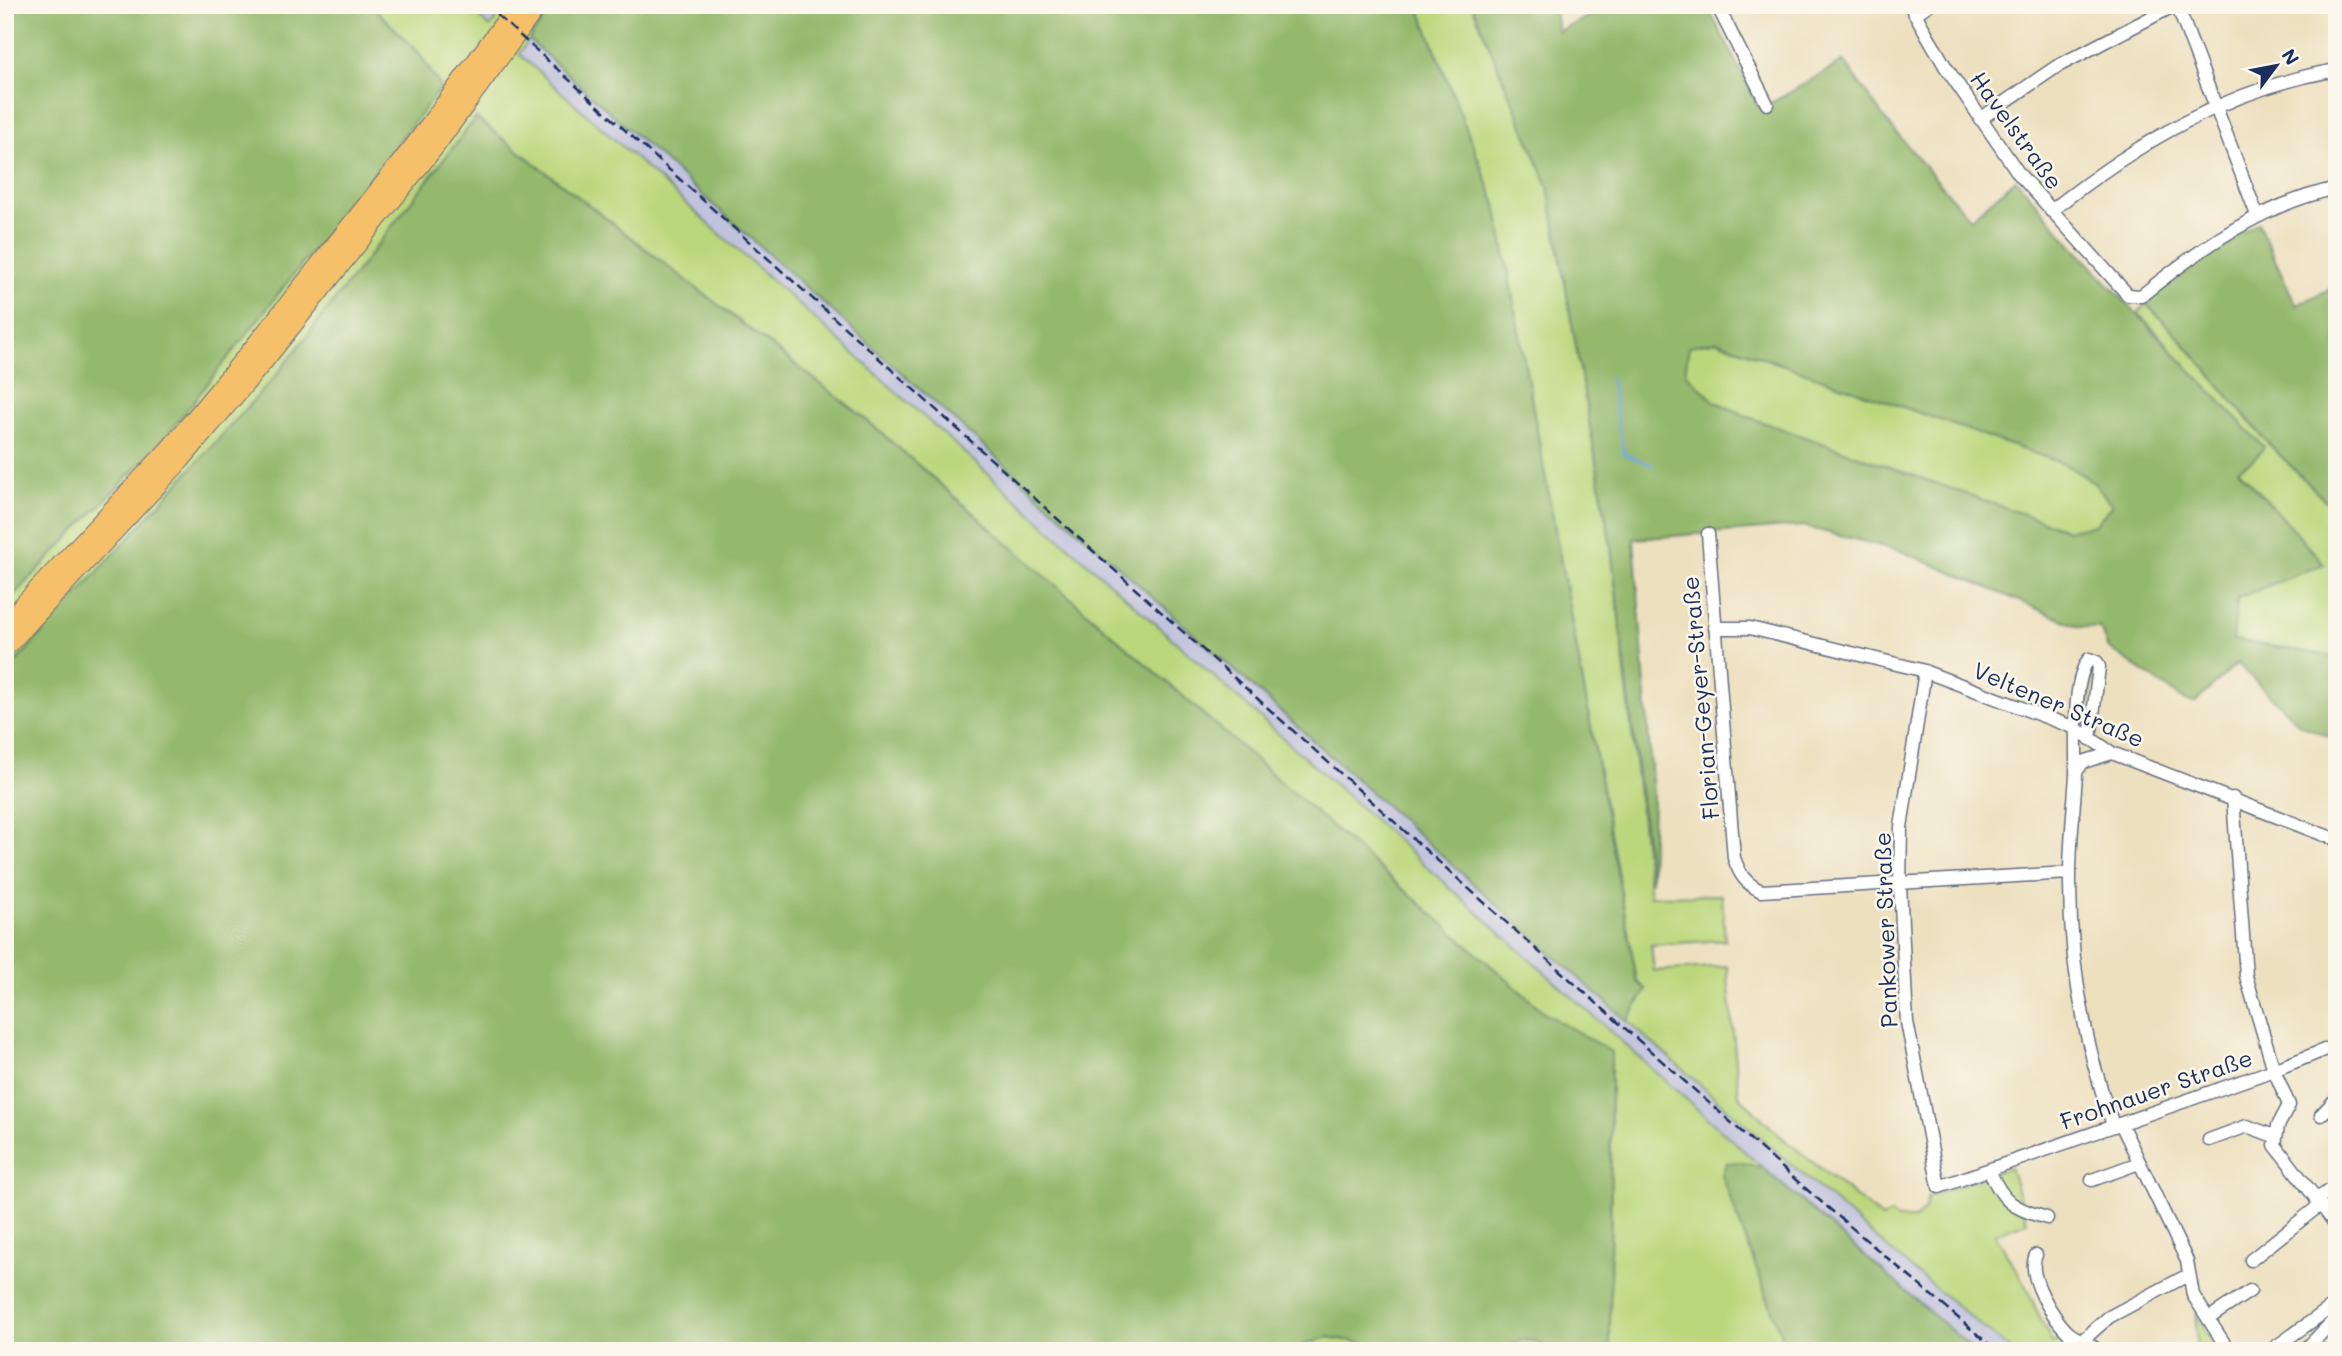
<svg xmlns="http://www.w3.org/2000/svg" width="2342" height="1356" font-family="Mali,sans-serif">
	<rect width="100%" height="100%" fill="#fbf7ec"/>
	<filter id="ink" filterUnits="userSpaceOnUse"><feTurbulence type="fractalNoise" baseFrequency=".0143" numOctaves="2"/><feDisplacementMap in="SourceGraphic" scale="14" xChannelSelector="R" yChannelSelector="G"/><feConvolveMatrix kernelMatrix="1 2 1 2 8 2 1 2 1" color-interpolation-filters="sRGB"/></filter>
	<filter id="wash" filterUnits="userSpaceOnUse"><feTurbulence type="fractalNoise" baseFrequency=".00686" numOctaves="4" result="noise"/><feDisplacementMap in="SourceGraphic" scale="28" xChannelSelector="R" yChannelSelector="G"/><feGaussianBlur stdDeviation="1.57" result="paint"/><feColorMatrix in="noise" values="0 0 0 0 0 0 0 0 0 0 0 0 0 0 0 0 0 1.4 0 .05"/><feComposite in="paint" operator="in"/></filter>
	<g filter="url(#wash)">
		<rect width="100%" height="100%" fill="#ede0bf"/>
		<path fill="#c1c2dd" d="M466,5H491L500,14L491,27Z
			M529,40L1627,1021L1908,1266L2012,1351H1975L1763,1168L519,54Z"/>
		<path fill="#bbd77c" stroke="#6b836d" stroke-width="2" d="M371,5H466L490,27L505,5H553L519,54L1763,1168L1740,1162L1722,1175L1787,1351H1610L1611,1052L1545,1013L862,416L476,118L275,377L5,674V604L162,441L419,53Z
			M1418,5H1472L1548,186L1611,547L1650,896L1722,895L1725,940L1651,945L1654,971L1727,966L1739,1096L1779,1135L1882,1218L1891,1214L1897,1219H1915L1925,1209L1927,1197L2010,1167L2027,1222L1995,1234L2024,1283L2052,1343L2058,1340L2066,1344L2077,1339L2083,1351H2012L1908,1266L1627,1021L1646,990L1637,981L1496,205Z
			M2146,304L2180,338L2268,443L2337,512V657L2233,640L2237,598L2324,563L2237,468L2166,342L2138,313Z
			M1716,341L2064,464L2094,482L2112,505L2095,525L2068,530L1748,417L1714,401L1684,372L1689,346Z
			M2087,671L2093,673L2086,723L2082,725L2078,713Z
			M2195,1312L2216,1351H2197Z
			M1328,1337L1413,1351H1287Z
			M1522,1340L1536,1341L1549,1351H1499Z"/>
		<path fill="#94b86c" stroke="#587465" stroke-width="2" fill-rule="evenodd" d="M5,5H371L419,53L441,88L162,441L5,604Z
			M553,5H1418L1496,205L1637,981L1646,990L1627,1021L529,40Z
			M1472,5H1554L1558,31L1614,5H1707L1758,106L1771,103L1844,61L1887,122L1970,219L2016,179L2074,248L2264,447L2254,460L2238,469L2324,564L2237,598L2233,640L2337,657V739L2300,725L2237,663L2195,703L2186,701L2107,647L2100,628L2080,627L1901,551L1802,526L1634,539L1653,795L1651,883L1611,547L1548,186ZM1716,341L2064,464L2094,482L2112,505L2095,525L2068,530L1748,417L1714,401L1685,373L1689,346Z
			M476,118L862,416L1545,1013L1611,1052L1610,1351H1549L1536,1341L1522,1340L1499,1351H1413L1328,1337L1287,1351H536L529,1347L524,1351H5V674L275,377Z
			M2258,223L2296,305L2337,286V512L2268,443L2180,338L2146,304C2179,271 2217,246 2258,223Z
			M1740,1162L1763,1168L1975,1351H1787L1722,1175L1726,1163Z"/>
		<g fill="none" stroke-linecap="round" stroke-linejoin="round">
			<path stroke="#70a8df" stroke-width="2.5" d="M1610,378L1624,454L1652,465"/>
		</g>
	</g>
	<g filter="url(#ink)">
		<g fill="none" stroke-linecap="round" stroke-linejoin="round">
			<defs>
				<path id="minor" d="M1717,5L1767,104
					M1910,5L1945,66L2019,174L2128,295L2141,296C2201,248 2260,205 2337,188
					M2177,5L2257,215
					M1915,14L1928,5
					M1980,119L2056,67L2175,5
					M2051,211C2135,144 2229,88 2337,70
					M1708,534L1734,858C1740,875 1745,883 1761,891L2069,873
					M1715,628H1750L1921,670L2075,728L2112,753L2337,840
					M1925,671L1901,827L1900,885L1907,1022L1939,1187L2274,1070L2337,1045
					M2090,739L2099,667L2097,662L2089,659C2071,681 2077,746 2076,774C2074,807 2070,841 2070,875C2069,961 2084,1044 2113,1125
					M2076,772L2083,762L2112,753
					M2233,798L2246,976L2274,1070L2289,1105L2278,1126L2275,1145L2337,1226
					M2321,1115L2337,1098
					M2121,1124L2187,1261L2193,1295L2229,1351
					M2209,1140L2247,1126L2274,1136
					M1989,1170C2003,1202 2013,1209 2047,1218
					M2092,1180L2139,1163
					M2316,1200L2337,1185
					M2036,1255C2026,1275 2054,1321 2070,1334C2079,1341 2089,1342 2098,1351
					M2251,1260L2320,1205
					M2209,1318L2250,1291
					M2084,1339L2109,1317L2188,1275
					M2270,1351L2337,1303
					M2304,1351L2337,1317"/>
				<path id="highway" d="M5,624L170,448L253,348L416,143L517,5
					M5,648L181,460L265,360L434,148L538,5"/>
			</defs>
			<use href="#minor" stroke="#646d80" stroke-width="15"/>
			<use href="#highway" stroke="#646d80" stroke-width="20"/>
			<use href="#minor" stroke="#fff" stroke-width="12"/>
			<use href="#highway" stroke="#f6c06b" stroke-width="18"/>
			<path stroke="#1b2f5e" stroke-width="2.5" stroke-dasharray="10 5" stroke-linecap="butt" d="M486,5L1557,968L1805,1188L1997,1351"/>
		</g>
	</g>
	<g text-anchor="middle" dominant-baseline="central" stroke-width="5" stroke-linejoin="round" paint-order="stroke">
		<g font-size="23" fill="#1b2f5e" stroke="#fbf7ec">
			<text transform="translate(2017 130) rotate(54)">Havelstraße</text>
			<text transform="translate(1700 698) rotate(-95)">Florian-Geyer-Straße</text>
			<text transform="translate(2059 704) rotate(23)">Veltener Straße</text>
			<text transform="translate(1885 930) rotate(-92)">Pankower Straße</text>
			<text transform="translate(2156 1089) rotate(-19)">Frohnauer Straße</text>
		</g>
	</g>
	<rect width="2342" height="1356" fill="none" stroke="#fbf7ec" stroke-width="28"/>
	<g transform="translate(2276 66) rotate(58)" stroke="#fbf7ec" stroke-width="5" paint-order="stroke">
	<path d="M0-5L12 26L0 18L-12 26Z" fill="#1b2f5e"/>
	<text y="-10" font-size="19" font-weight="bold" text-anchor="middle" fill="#1b2f5e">N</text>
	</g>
</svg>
